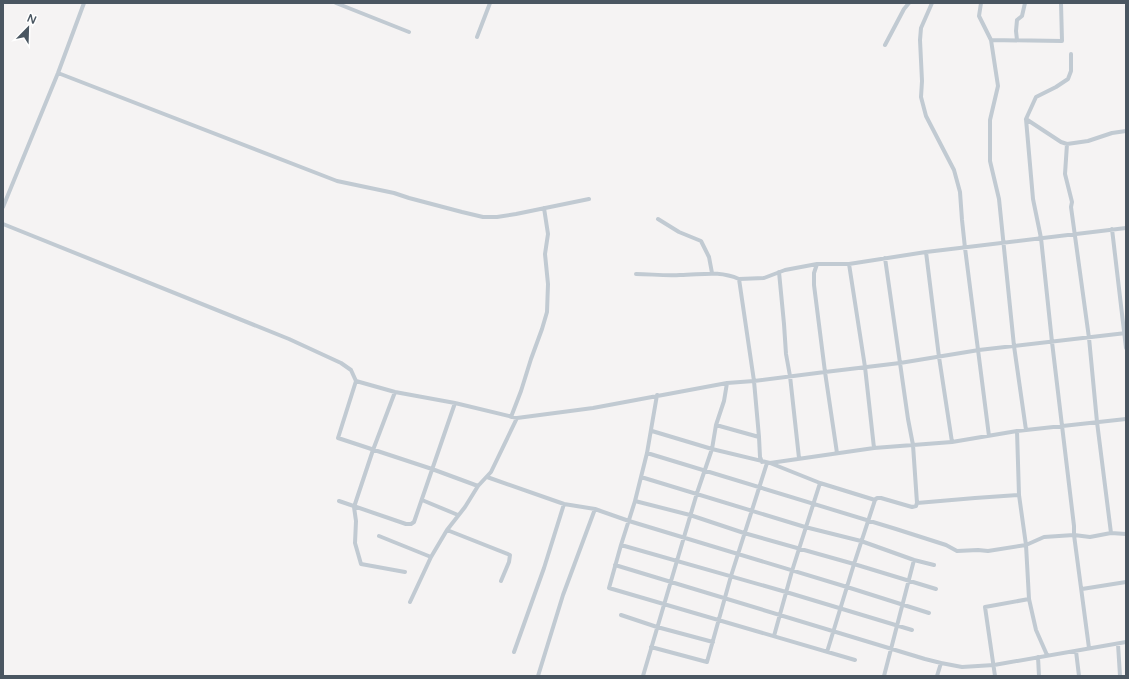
<svg xmlns="http://www.w3.org/2000/svg" width="1129" height="679" font-family="'Varela Round',sans-serif">
	<rect width="100%" height="100%" fill="#f5f3f3"/>
	<g fill="none" stroke-linecap="round" stroke-linejoin="round">
		<path stroke="#c1cad2" stroke-width="4" d="M336,3L409,32
			M932,3L921,28L920,40L922,81L921,97L926,116L954,170L960,192L962,220L965,248L989,436
			M981,3L979,16L991,40L998,86L990,120V161L999,199L1014,346L1026,430
			M477,37L490,3
			M991,40L1062,41L1061,3
			M1017,40L1016,31L1017,20L1022,16L1025,3
			M885,45L904,9L909,3
			M1071,54V71L1068,79L1056,87L1036,97L1026,119L1033,199L1041,238L1052,342L1074,526V535L1089,648
			M58,73L337,181L394,193L409,198L462,212L483,217H497L516,214L589,199
			M1026,119L1061,142L1067,144L1088,141L1112,133L1126,131
			M1067,144L1065,174L1072,202L1071,207L1089,338L1097,422L1111,533
			M3,207L58,73L84,3
			M658,219L679,232L701,241L709,257L712,273
			M3,224L289,339L341,363L351,370L356,381
			M1112,229L1126,348
			M926,252L939,357L952,442
			M817,264L814,273V285L825,372L837,453
			M849,264L865,367L874,448
			M779,272L784,324L786,354L790,376L799,458
			M636,274C650,274 665,276 680,275C701,275 718,270 739,279
			M395,392L373,450L354,507L356,521L355,543L361,564L405,572
			M657,395L647,453L635,501L621,545L609,588L855,660
			M511,417L521,391L531,359L542,329L547,312L548,284L545,254L548,234L544,208
			M716,425L759,437
			M652,431L712,449L770,463L874,448L952,442L1017,431L1126,419
			M1017,431L1019,495L1026,545L1029,599L1036,630L1047,655
			M647,453L896,529L946,545L957,551L978,550L988,551L1026,545L1044,537L1074,535L1090,537L1111,533L1126,534
			M762,462L760,457L759,437L754,381L739,279L764,278L785,270L817,264H849L926,252L1126,228
			M770,463L820,483L875,500
			M487,477L564,504L595,509L629,521L847,587L929,613
			M641,477L805,527L861,541L914,560L934,565
			M478,486L432,469L338,438L356,381L395,392L455,403L517,418L593,408L727,383L754,381L825,372L900,363L979,350L1126,333
			M422,500L458,515
			M339,501L406,524H411L414,522L455,403
			M635,501L690,515L744,533L854,564L936,589
			M917,503L975,498L1019,495
			M447,530L510,555L509,562L501,581
			M379,536L431,557
			M621,545L786,592L912,630
			M615,565L925,659L941,663L962,667L994,665L1126,642
			M1082,589L1126,582
			M410,602L431,557L447,530L465,507L478,486L491,472L517,418
			M621,615L657,627L713,642
			M774,636L792,571L820,483
			M1118,644L1120,676
			M651,647L707,662L731,576L767,463
			M1076,651L1079,676
			M514,652L544,568L564,504
			M827,652L854,564L875,500L877,498H881L912,507L916,506L917,503L913,445L908,419L885,258
			M1038,657L1039,676
			M538,676L563,595L595,509
			M643,676L697,493L712,449L716,425L724,401L727,383
			M884,676L914,560
			M937,676L941,663
			M995,676L985,607L1029,599"/>
	</g>
	<rect width="1129" height="679" fill="none" stroke="#4a5661" stroke-width="8"/>
	<g transform="translate(28 28) rotate(23)" stroke="#ffffff" stroke-width="3" paint-order="stroke">
	<path d="M0-3L7 15L0 10L-7 15Z" fill="#4a5661"/>
	<text y="-6" font-size="11" font-weight="bold" text-anchor="middle" fill="#4a5661">N</text>
	</g>
</svg>
